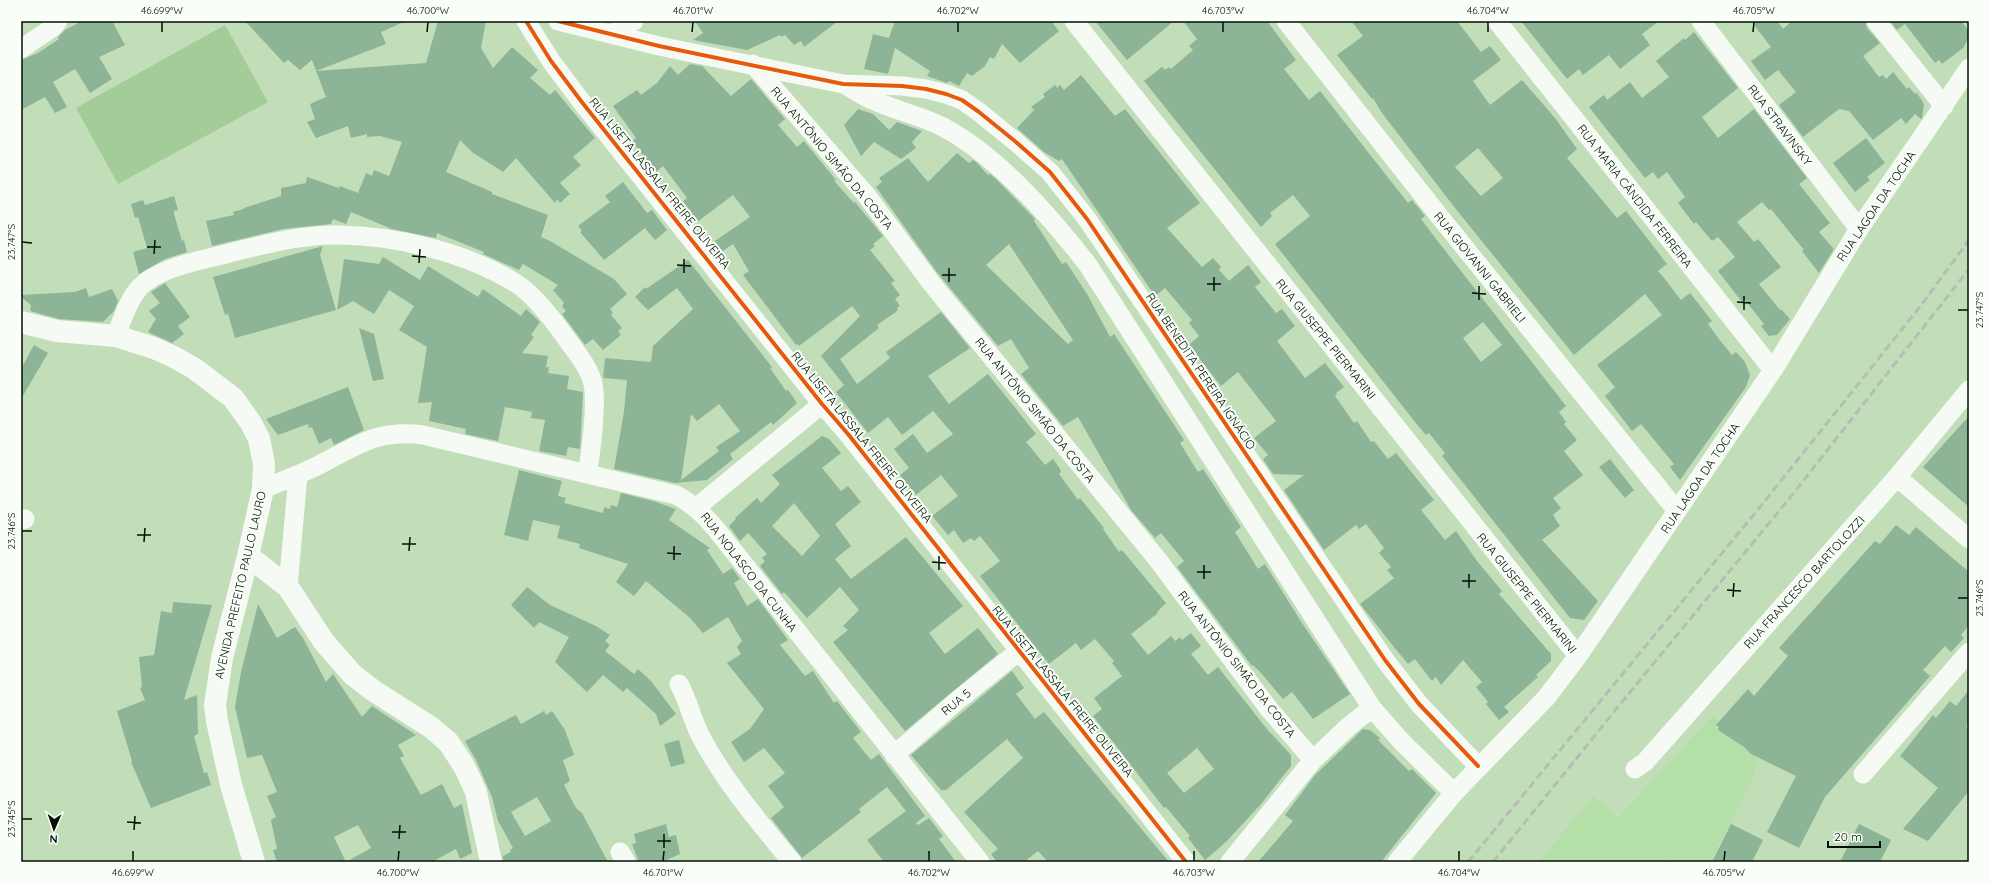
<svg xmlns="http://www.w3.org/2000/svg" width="1990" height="883" font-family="Quicksand,sans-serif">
	<rect width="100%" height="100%" fill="#c1deb9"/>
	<path fill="#b4e0a8" d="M1712,716L1752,741L1757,756L1755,773L1711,862H1673L1668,860L1667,862H1539L1593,796L1618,818Z"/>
	<path fill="#a4cc99" d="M225,25L268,102L118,184L76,108Z"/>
	<path fill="#8db497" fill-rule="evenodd" d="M82,21H112L125,45L99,57L112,79L90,93L75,69L53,82L67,107L55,113L45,97L21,110V60L38,53L59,39L58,37L65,30Z
		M245,21H406L381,32L386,44L316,71L426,63L438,21H486L481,48L493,68L512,47L538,70L530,78L550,95L555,90L595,138L573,157L581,165L560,183L570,194L560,203L557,199L555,203L516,158L503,172L472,152L460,140L446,172L492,192V194L548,215L541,237L550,241L614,279L627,294L610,309L613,313L611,315L622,328L618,331L621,335L603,350L593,339L585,345L562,314L566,311L562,306L564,303L553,290L558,285L523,264L519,270L483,254L484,252L437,233L436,238L392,229L351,212L346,224L333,219L331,224L283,229L212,246L206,221L234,215L233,212L244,209V208L281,196V188L306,183L307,177L339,188L340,186L358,193L366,173L372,176L374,170L389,176L402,142L380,136L367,137V134L351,138L348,126L316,138L307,122L315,119L310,104L326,97L312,60L300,70L288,60L284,63Z
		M695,21H838L804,47L801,41L794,45L785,35L781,37L780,35L747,50L693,40L703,33Z
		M895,21H1051L1059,31L1020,63L1002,44L994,59L990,57L985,66L972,76L967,73L959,86L949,81L947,83L927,76L930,71L895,48L888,74L864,69L873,34L889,38Z
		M1095,21H1174L1127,60Z
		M1183,21H1267L1296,60L1284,69L1309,100L1320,91L1408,203L1412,200L1425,216L1421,219L1433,235L1566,406L1559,412L1566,422L1564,424L1577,440L1564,451L1583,475L1553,498L1561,508L1553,515L1560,526L1542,540L1598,601L1584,620L1570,618L1442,456L1445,453L1429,433L1426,435L1419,427L1275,244L1310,216L1293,195L1270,213L1272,216L1261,227L1144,81L1162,67L1165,70L1169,67L1171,69L1193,50L1189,46L1197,39ZM1483,322L1502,345L1481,362L1463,338Z
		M1351,21H1457L1481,52L1490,46L1501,60L1473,81L1490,105L1522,80L1555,118L1577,149L1567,158L1617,218L1626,211L1667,264L1658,271L1664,278L1681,300L1690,293L1712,321L1708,324L1719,339L1732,355L1736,352L1745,362L1750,375L1746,387L1680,480L1670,467L1674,464L1641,424L1632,431L1605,396L1615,387L1597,365L1662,315L1645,294L1574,355L1455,208L1382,113L1373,98L1372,99L1337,55L1363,36ZM1478,148L1503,178L1481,196L1455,167Z
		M1521,21H1659L1642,34L1650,45L1620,69L1609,55L1583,75L1579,69L1567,79Z
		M1751,21H1777L1783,29L1792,21H1865L1867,28L1880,43L1863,56L1879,77L1883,75L1886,79L1893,72L1907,89L1909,87L1915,94L1917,93L1924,104L1922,118L1921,119L1915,114L1906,124L1901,118L1873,140L1849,111L1839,109L1803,137L1779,105L1796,92L1778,70L1765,80L1751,61L1771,47Z
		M1890,21H1961L1969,31V38L1963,48L1942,64L1939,60L1935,63L1905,24L1897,30Z
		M1694,32L1738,88L1702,117L1718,138L1754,109L1807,178L1799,184L1830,223L1819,232L1834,249L1819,273L1802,251L1804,250L1771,209L1769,210L1762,202L1737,222L1754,242L1758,239L1781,267L1759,284L1780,310L1781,309L1790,319L1777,335L1769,336L1761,326L1764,324L1745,300L1742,302L1718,271L1735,257L1718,237L1712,241L1696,222L1694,224L1678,203L1685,197L1667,172L1658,179L1653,172L1645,178L1589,107L1604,95L1607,100L1630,82L1642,98L1669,77L1656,61L1684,38L1685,40Z
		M690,64L702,66L731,96L751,79L785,119L778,125L797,147L804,141L836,180L834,181L854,203L855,202L883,236L873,244L875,246L870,250L895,281L891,283L900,295L895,299L900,306L897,308L898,309L896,312L877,325L879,328L840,359L857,384L890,358L886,352L941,312L970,348L928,376L949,404L988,374L1036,434L1026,442L1045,465L1053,459L1060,469L1061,472L1059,474L1078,500L1080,498L1104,528L1103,529L1119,552L1122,550L1166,603L1157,612L1158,613L1131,634L1148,655L1171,636L1175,641L1180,637L1182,640L1191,633L1201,646L1191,654L1208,675L1218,667L1266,728L1291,755V766L1261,804L1227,841L1205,860L1188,838L1190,836L1166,807L1164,808L1093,716L1102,709L1094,698L1122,676L1112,663L1114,661L1095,639L1081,650L1076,643L1049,664L980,576L1000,561L980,536L974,541L971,538L963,543L954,530L948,535L932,516L958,496L941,475L916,495L900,475L909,468L894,449L913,434L927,453L953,434L933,411L902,435L888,417L868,433L836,392L844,385L821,356L860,316L852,306L799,346L798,344L796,345L743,275L749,271L733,244L717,255L709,245L750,217L733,195L697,222L681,203L687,198L663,166L656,172L632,141L636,138L613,106L637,90L641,95L657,83L670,66L678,75ZM1197,748L1214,769L1184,793L1167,773Z
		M1081,75L1115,116L1125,109L1200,203L1167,228L1202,267L1213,258L1221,267L1219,270L1229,281L1248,265L1261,282L1255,287L1276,313L1282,309L1295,326L1277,341L1305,378L1325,363L1344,387L1336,393L1337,394L1335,396L1354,423L1357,421L1371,442L1374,441L1388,459L1396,453L1434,500L1421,510L1445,540L1456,531L1477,561L1502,591L1499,594L1551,654V661L1536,675L1538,677L1504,707L1509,712L1499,720L1486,704L1488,702L1476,687L1482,682L1463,660L1441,685L1436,677L1432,681L1415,659L1408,664L1394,647L1360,604L1394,578L1387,570L1391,567L1379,553L1384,548L1366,524L1359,529L1356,525L1324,550L1284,490L1304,475L1273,474L1263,459L1268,455L1254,438L1276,421L1238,372L1221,386L1189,345L1199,336L1189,323L1192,320L1165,288L1155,296L1062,159L1059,161L1044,152L1017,128L1034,110L1031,107L1045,97L1043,94L1055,85L1057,88L1060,85L1064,90Z
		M858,109L873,114L889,130L897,122L922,131L912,142L916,148L901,159L874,142L861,156L844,125Z
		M1866,138L1885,163L1867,177L1870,180L1855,192L1833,163Z
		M957,153L969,163L973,160L977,163L988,175L990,174L996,179L1035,219L1034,221L1062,264L1066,262L1087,294L1110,337L1114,334L1184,440L1180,443L1198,472L1203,469L1237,521L1241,527L1235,532L1258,569L1265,564L1302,623L1350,694L1313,719L1292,692L1283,699L1261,673L1253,665L1252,666L1177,567L1184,561L1161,533L1155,538L1131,510L1078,417L1063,426L1021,374L1029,368L1011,339L998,346L936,271L876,187L882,182L879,178L908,158L928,182ZM1009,244L1073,340L1068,344L986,265Z
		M623,182L647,213L652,210L667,230L655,240L645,228L604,260L580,232L582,231L578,226L610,202L605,196Z
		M174,196L178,210L174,211V214L182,241L184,240L187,252L165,259L139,274L133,252L147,248L138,217L135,218L131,204L143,200L145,205Z
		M323,246L320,255L336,310L235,338L228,314L225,315L213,277Z
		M383,257L420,280L428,266L478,297L483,289L521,316L526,309L540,322L531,335L534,337L522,353L548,356L546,367H549L548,373L569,376L567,389L583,392L580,449L568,447L566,456L539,451L545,420L531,418L532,412L505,407L498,441L465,434L466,429L429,421L432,402L418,403L427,347L399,330L414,306L389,290L374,314L353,301L337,310L344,259L379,264Z
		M688,260L772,367L770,368L786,391L788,390L797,403L773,425L771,422L730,454L733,459L707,480L675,483L614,469L624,412L627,380L603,378L605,358L651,362L653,346L693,309L677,288L648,310L635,297L645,287L646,289ZM719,404L740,431L716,447L719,451L681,480L691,414L697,421Z
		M165,283L190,317L178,326L184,334L172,343L148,332L156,319L149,311L160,303L151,292Z
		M86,288L89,297L112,289L118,301L114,311L103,322L59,319L30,311L31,305L21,297V295L75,292Z
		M359,328L374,334L384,379L373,381Z
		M34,345L48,353L21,399V369Z
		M348,387L364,430L334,445L331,438L319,444L312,427L309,428L308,424L278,435L266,419Z
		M1969,416V507L1923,467Z
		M822,436L829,439L841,453L822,468L841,491L848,486L861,502L835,524L851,546L835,559L851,579L906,537L963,606L929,633L945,654L978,628L998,654L905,731L833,642L848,630L843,626L859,610L840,587L807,618L784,592L782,594L760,566L765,561L762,558L767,554L748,533L740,541L729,526L736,519L735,518L757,498L761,503L780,484L772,475ZM794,503L820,536L802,556L772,526Z
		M1610,459L1634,490L1625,498L1599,467Z
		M519,470L562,481L558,496L566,498L564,503L603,513L604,507L610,509L611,505L617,507L621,493L653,501L676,509L669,520L710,548L707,550L723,574L732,568L740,579L734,583L747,606L758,599L788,640L780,645L805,676L813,671L834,703L837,701L861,732L853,738L871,760L879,754L925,816L916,823L918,825L929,818L943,836L939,839L956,862H884L867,840L906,811L887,787L859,809L861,812L802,858L771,818L784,807L768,786L785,773L764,748L744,762L731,742L750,729L764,709L727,663L741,654L737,647L742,641L728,617L703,633L689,617L646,581L634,596L616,582L628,564L579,548L580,544L557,538L560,526L533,520L528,541L504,535Z
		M1896,525L1909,535L1916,527L1969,572V625L1961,635L1964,638L1951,652L1945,646L1923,670L1930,676L1825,797L1799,848L1767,832L1796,776L1751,754L1744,747L1718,730L1719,727L1716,725L1748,689L1754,696L1788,656L1779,648L1875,541L1880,544Z
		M527,587L550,605L596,626L610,635L605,641L610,645L605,651L634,674L638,669L651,681L676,714L660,726L656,714L627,688L623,692L603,675L587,692L555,662L569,637L539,622L534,628L511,605Z
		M173,602L212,605L184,700L197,695L198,734L194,736L204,773L207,772L211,785L151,808L131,762L132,761L117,711L145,700L140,688L142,687L139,657L154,655L161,611L172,613Z
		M258,604L277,638L295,627L303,638L326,682L333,674L362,717L372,706L416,735L398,745L404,756L400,758L421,795L442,784L454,808L462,804L472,853L460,859L456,849L432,862H277L273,850L277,849L271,820L276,817L267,796L277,792L262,755L247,758L235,707L241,672ZM358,825L371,848L346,862L334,837Z
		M1012,671L1024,688L1016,694L1035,719L1044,712L1169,862H1048L1038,851L1024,862H997L991,854L998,849L964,812L1023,758L1007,739L946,790H941L911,755Z
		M1969,690V723L1966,726L1969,729V791L1928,841L1903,829L1938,788L1900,756L1933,715L1936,718L1950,701L1956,706Z
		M544,711L546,715L552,711L565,730L574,755L563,760L570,781L564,785L576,808L582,813L608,862H503V856L511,852L510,850L513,848L498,821L492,797L476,760L465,741L516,715L521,724ZM537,797L551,821L525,836L511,812Z
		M1363,729L1370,730L1380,738L1378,740L1409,771L1412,769L1436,793L1381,862H1258L1293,821L1285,815L1315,775Z
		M679,740L685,763L671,767L664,744Z
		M666,824L669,837L676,835L680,854L662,862H639L632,844L636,843L634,834Z
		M1731,824L1763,840L1752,862H1712Z
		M1859,824L1891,840L1880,862H1840Z"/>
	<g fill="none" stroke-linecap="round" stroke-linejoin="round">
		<path stroke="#f6faf4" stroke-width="19" d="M526,21L551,61L581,101L822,404L848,434L1186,862
			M558,21L659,46L843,84L902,86L926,89L946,94L962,100L979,112L1016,142L1050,172L1087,219L1385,660L1419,704L1478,766
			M1074,21L1578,656
			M1286,21L1440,217L1677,511
			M1497,21L1773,370
			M1701,21L1859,229
			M1876,21L1944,106
			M611,34L634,21
			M21,49L52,28L58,21
			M753,64L867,196L932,284L1158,560L1269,709L1313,760
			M846,85C855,91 865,97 875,101C897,111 922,116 943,127C999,157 1050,216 1088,265L1372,708L1401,741L1454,793
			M116,336C122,320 128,301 139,288C158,267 203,260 229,253C266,244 303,234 341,235C398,236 468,253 517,284C534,295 554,321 566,338C576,352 589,367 593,384C597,403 591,454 587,474
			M1897,477L1969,539
			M263,489C282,481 301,474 319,465C358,445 378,429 423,435L676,495C693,504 704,515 716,529L980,862
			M697,507L822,404
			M21,520L25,519
			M288,587L298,475
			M679,684C688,700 692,719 700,735C724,781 759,822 792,862
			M894,755L958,700L1019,651
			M1635,769L1645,762L1897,477L1969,390
			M1863,774L1969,652
			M620,852L626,862
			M1230,862L1313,760L1349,726L1372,708
			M1397,862L1454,793L1546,698L1578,656L1773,370L1859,229L1969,68"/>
		<path stroke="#f6faf4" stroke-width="22" d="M21,322L57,331L116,336L154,348L174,357L195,369L233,398L251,423L259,439L264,464L263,489L248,556L222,658L215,705L217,721L231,785L254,862
			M248,556L288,587L324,642L353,675L374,691L432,728L449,743L464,766L476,792L491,862"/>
		<path stroke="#b6bdb4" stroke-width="3" stroke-dasharray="8 4" stroke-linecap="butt" d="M1468,862L1760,507L1919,308L1969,240
			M1493,862L1617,708L1793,494L1969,269"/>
		<defs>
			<path id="cycleway" d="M526,21L551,61L581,101L822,404L848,434L1186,862
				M558,21L659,46L843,84L902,86L926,89L946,94L962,100L979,112L1016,142L1050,172L1087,219L1385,660L1419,704L1478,766"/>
		</defs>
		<use href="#cycleway" stroke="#f9fef8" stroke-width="6"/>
		<use href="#cycleway" stroke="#e8590c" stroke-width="4"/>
	</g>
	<path fill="none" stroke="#011000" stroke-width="1.5" d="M162,32V22M427,32L428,22M692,32L693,22M958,32V22M1223,32V22M1488,32V22M1753,32L1754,22M22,242L32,243M147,247H161M154,254L155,240M412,256L426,257M419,263L420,249M677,265L691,266M684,273V259M942,275H956M949,282V268M1207,284H1221M1214,291V277M1472,293L1486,294M1479,300V286M1737,302L1751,303M1744,310V296M1958,310H1968M22,531H32M137,535H151M144,542L145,528M402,544H416M409,551L410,537M667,553L681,554M674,560V546M932,562L946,563M939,570V556M1197,572H1211M1204,579V565M1462,581H1476M1469,588V574M1727,590L1741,591M1733,597L1734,583M1958,598H1968M22,819H32M127,822L141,823M134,830L135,816M392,832H406M399,839L400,825M657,841H671M664,848V834M133,861V851M398,861L399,851M663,861L664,851M929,861V851M1194,861V851M1459,861V851M1724,861L1725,851"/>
	<g text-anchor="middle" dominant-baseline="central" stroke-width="4" stroke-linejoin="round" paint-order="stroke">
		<g font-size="12" fill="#011000" stroke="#f9fef8">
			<text transform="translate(1780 125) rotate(53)">RUA STRAVINSKY</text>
			<text transform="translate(832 158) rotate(50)">RUA ANTÔNIO SIMÃO DA COSTA</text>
			<text transform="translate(660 183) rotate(51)">RUA LISETA LASSALA FREIRE OLIVEIRA</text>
			<text transform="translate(1635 196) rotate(52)">RUA MARIA CÂNDIDA FERREIRA</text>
			<text transform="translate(1876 206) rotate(-56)">RUA LAGOA DA TOCHA</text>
			<text transform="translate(1480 267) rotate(51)">RUA GIOVANNI GABRIELI</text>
			<text transform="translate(1326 339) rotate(51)">RUA GIUSEPPE PIERMARINI</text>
			<text transform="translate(1201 371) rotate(56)">RUA BENEDITA PEREIRA IGNÁCIO</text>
			<text transform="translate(1035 410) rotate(51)">RUA ANTÔNIO SIMÃO DA COSTA</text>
			<text transform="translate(862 437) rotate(51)">RUA LISETA LASSALA FREIRE OLIVEIRA</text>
			<text transform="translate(1700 478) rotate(-56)">RUA LAGOA DA TOCHA</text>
			<text transform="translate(749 572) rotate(52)">RUA NOLASCO DA CUNHA</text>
			<text transform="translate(1804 582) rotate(-48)">RUA FRANCESCO BARTOLOZZI</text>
			<text transform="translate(240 585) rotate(-77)">AVENIDA PREFEITO PAULO LAURO</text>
			<text transform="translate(1527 593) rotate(51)">RUA GIUSEPPE PIERMARINI</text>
			<text transform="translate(1237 664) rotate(52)">RUA ANTÔNIO SIMÃO DA COSTA</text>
			<text transform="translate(1063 691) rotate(51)">RUA LISETA LASSALA FREIRE OLIVEIRA</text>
			<text transform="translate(956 702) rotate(-40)">RUA 5</text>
		</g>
	</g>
	<rect width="1990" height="883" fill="none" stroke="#f9fef8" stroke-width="44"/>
	<g transform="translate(54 829) rotate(182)" stroke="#f9fef8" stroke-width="3" paint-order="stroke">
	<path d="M0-3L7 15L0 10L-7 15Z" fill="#011000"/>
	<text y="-6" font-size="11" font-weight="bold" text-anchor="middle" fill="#011000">N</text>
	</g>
	<path d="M1828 841v6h52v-6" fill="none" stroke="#011000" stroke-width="2"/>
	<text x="1834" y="841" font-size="12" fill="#011000" stroke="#f9fef8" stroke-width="3" paint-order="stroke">20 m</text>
	<rect x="22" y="22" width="1946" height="839" fill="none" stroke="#011000" stroke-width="1.5"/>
	<g font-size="10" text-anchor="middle" fill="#011000">
		<text x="162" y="14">46.699°W</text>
		<text x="428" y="14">46.700°W</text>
		<text x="693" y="14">46.701°W</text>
		<text x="958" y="14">46.702°W</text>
		<text x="1223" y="14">46.703°W</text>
		<text x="1488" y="14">46.704°W</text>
		<text x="1754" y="14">46.705°W</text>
		<text transform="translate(11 242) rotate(-90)" y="4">23.747°S</text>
		<text transform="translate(1979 310) rotate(-90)" y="4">23.747°S</text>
		<text transform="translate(11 531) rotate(-90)" y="4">23.746°S</text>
		<text transform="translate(1979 598) rotate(-90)" y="4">23.746°S</text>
		<text transform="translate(11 819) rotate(-90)" y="4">23.745°S</text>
		<text x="133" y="876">46.699°W</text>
		<text x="398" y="876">46.700°W</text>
		<text x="663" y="876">46.701°W</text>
		<text x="929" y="876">46.702°W</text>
		<text x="1194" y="876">46.703°W</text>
		<text x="1459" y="876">46.704°W</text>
		<text x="1724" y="876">46.705°W</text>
	</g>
</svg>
